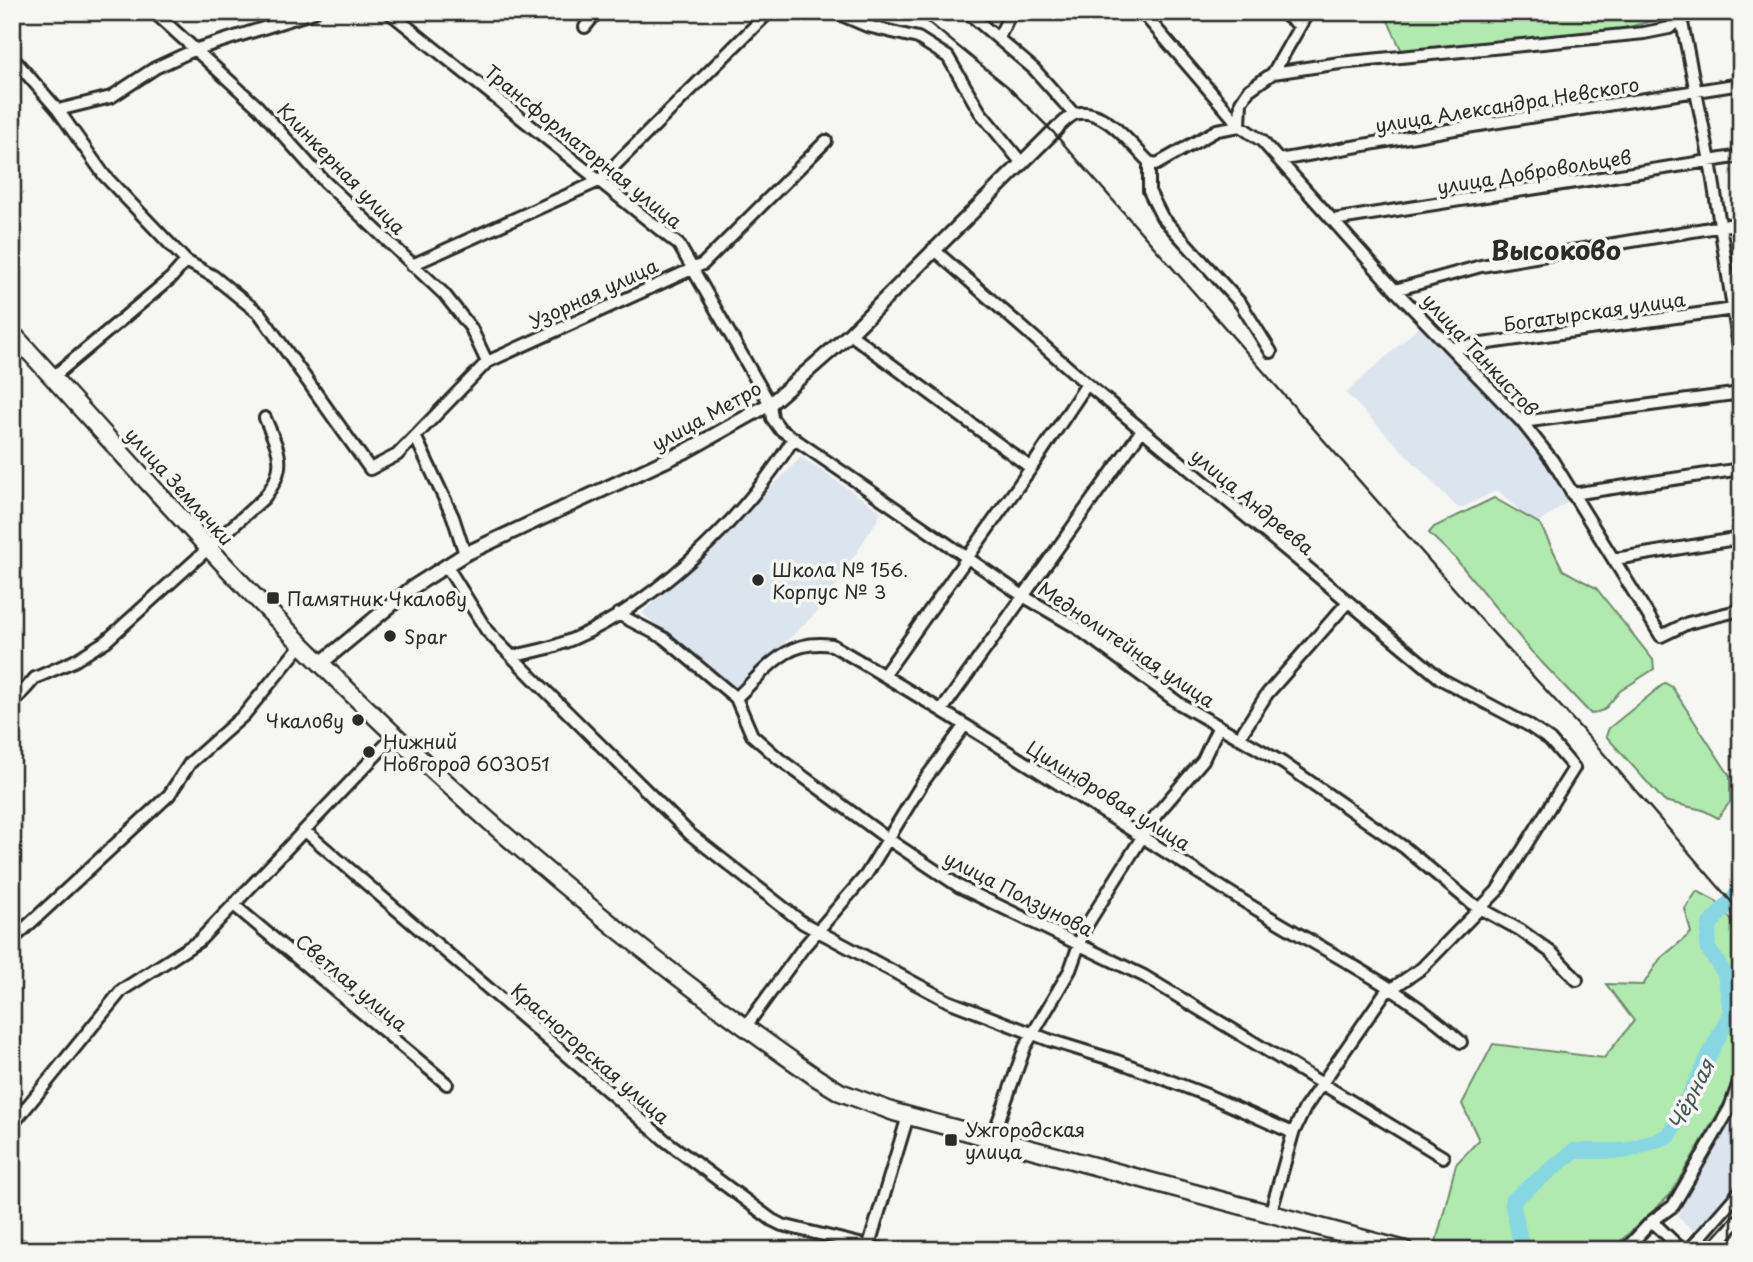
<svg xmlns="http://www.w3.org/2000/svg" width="1753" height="1262" font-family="'Playpen Sans',sans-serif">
	<rect width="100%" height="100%" fill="#f6f6f2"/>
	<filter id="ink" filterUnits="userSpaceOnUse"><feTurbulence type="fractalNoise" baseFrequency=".0143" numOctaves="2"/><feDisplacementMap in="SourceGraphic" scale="14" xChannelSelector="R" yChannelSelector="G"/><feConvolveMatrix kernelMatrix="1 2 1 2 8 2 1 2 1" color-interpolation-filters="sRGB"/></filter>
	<g filter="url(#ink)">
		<path fill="#dce4ee" d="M1420,326L1550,461L1570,500L1541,521L1532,523L1498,490L1459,509L1346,393Z
			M801,457L882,512L823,606L736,690L642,613L705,555Z
			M1741,1110V1180L1696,1233L1678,1217L1704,1158Z"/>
		<path fill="#b1eaae" stroke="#6e8a6c" stroke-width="2" d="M1384,12H1683C1592,41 1499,49 1404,56Z
			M1494,498L1540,524L1563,570L1596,588L1653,660L1654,669L1620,691L1604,710L1591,714L1531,651L1456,559L1429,533L1434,527Z
			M1665,683L1672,687L1730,776V802L1718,818L1703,810L1664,801L1606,736L1609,728Z
			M1697,891L1716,901L1741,932V1064L1728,1096L1670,1195L1611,1250H1434L1456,1164L1479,1140L1462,1104L1493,1044L1604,1058L1634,1021L1606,984L1643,985L1660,959L1691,933L1685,909Z
			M12,1236L60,1250H12Z"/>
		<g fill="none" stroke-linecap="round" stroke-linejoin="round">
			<path stroke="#87d7e3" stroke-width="16" d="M1522,1250L1512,1201L1574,1151H1625L1669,1136L1731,1012L1725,974L1707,947L1710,924L1741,890"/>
			<defs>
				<path id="minor" d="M154,12L258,107L324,181L444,294L471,328L487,362
					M389,12L679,245L770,404L772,418L780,429L1023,596L1076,627L1180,704L1283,763L1405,848L1471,903L1520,930L1552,953L1577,980
					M834,12L867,26L918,38L948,57L980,112L1021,162
					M967,12L1034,69L1074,114
					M1142,12L1240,126L1262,141L1395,290L1522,422L1552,460L1661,636L1688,623L1741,610
					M1281,12L1299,25
					M1681,18L1710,161L1741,359
					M585,27L597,12
					M999,37L1011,12
					M12,57L58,110L104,175L186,261L213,276L260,314L370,469L397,455L487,362L703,264L826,141
					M1273,73L1340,63L1644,33L1669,28L1693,12
					M58,110L111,97L155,68L194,50L314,12
					M1240,126L1241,102L1249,90L1273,73L1308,12
					M1057,128C1062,124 1069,116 1075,114C1103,105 1132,146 1149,162L1157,164L1217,130L1240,126
					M1279,160L1460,128L1741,84
					M1149,162V191L1162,217L1241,304L1271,352
					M1333,220L1741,156
					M933,249L1087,384L1441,679L1528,725L1550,740L1574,768L1497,891L1422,968L1384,994L1305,1108L1293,1133L1270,1215
					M412,265L599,181L769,12
					M1395,290L1481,266L1741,223
					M850,334L1031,468
					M1453,348L1741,308
					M53,377L171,278L186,261
					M1522,422L1741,393
					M416,438L453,517L465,554
					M1572,494L1741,469
					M1615,559L1741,538
					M446,565L487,631L538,683L690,834L803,923L948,1001L1049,1040L1117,1061L1207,1095L1293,1133
					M618,614L664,638L736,698L752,735L778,758L888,839L960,887L1144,976L1443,1157
					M514,656C527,653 542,650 555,646C648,613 743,520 794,438
					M884,675L1031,468L1087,384
					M736,698C767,669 786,638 832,645C973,727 1110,817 1248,904C1320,949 1397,984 1461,1042
					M12,704L35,678L74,661L106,641L264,498C289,466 279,452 265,418
					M942,710L1142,430
					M1239,738L1267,694L1347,603
					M305,831L666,1141L772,1220L782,1225L884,1250
					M235,906L447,1084
					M12,940L169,795L190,763L244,715L302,644
					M746,1026L803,948L866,875L923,782L965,725
					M12,1125L122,990L199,941L396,734
					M992,1139L1025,1047L1070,970L1085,928L1156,815L1203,760L1219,726
					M1652,1221L1682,1250
					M869,1245L908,1116
					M1625,1250L1652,1221L1673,1206L1730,1108L1741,1076
					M1689,1250L1741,1190
					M1711,1250L1741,1217"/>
				<path id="tertiary" d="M321,663L413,587L465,554L686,451L770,404L850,334L1057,128"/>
				<path id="primary" d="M12,333C93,421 172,511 255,597C426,774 614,938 817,1078L840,1092L894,1112L1405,1250"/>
			</defs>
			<use href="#minor" stroke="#2b2b2b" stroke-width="16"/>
			<use href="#tertiary" stroke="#2b2b2b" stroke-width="18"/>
			<use href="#primary" stroke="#2b2b2b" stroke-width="21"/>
			<use href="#minor" stroke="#f6f6f2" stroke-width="10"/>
			<use href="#tertiary" stroke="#f6f6f2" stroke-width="12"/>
			<use href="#primary" stroke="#f6f6f2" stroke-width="16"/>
			<path stroke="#2b2b2b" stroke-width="2.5" d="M916,12L1007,86L1053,132L1486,625L1598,747L1741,913"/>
		</g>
	</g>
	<g fill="#2b2b2b" stroke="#f6f6f2" stroke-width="2.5">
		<circle cx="758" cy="580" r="7"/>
		<rect x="266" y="591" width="14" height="14" rx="3.5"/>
		<circle cx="390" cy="636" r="7"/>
		<circle cx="358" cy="720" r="7"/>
		<circle cx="369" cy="752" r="7"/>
		<rect x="944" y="1133" width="14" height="14" rx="3.5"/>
	</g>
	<g text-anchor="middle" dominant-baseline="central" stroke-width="7" stroke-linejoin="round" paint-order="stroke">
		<g font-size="19" fill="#2b2b2b" stroke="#f6f6f2">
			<text transform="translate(1507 104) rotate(-9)">улица Александра Невского</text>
			<text transform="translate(584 146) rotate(39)">Трансформаторная улица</text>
			<text transform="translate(342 168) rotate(46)">Клинкерная улица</text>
			<text transform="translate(1534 171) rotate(-9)">улица Добровольцев</text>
			<text transform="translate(593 293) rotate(-25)">Узорная улица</text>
			<text transform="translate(1594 311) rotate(-8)">Богатырская улица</text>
			<text transform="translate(1481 354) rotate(47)">улица Танкистов</text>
			<text transform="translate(706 415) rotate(-29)">улица Метро</text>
			<text transform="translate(180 486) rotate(48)">улица Землячки</text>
			<text transform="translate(1253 501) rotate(40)">улица Андреева</text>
			<text transform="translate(1127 644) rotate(34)">Меднолитейная улица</text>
			<text transform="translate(1109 795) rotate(32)">Цилиндровая улица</text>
			<text transform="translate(1019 893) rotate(27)">улица Ползунова</text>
			<text transform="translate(352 982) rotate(40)">Светлая улица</text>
			<text transform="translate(591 1053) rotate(41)">Красногорская улица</text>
		</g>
		<g font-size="19" fill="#2b2b2b" stroke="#f6f6f2" text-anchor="start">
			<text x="772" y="569">Школа № 156.<tspan x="772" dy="22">Корпус № 3</tspan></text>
			<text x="287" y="598">Памятник Чкалову</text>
			<text x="404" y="636">Spar</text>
			<text x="344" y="720" text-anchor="end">Чкалову</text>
			<text x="383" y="741">Нижний<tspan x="383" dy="22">Новгород 603051</tspan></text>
			<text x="965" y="1129">Ужгородская<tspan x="965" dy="22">улица</tspan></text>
		</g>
		<g font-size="21" font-style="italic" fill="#425659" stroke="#f6f6f2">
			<text transform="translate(1690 1094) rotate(-63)">Чёрная</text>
		</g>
		<g font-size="26" font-weight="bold" fill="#2b2b2b" stroke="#f6f6f2">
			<text x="1556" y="249">Высоково</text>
		</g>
	</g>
	<rect width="1753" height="1262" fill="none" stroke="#f6f6f2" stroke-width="42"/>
	<rect x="21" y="21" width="1711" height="1220" fill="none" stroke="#2b2b2b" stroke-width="2.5" filter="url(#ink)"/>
</svg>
